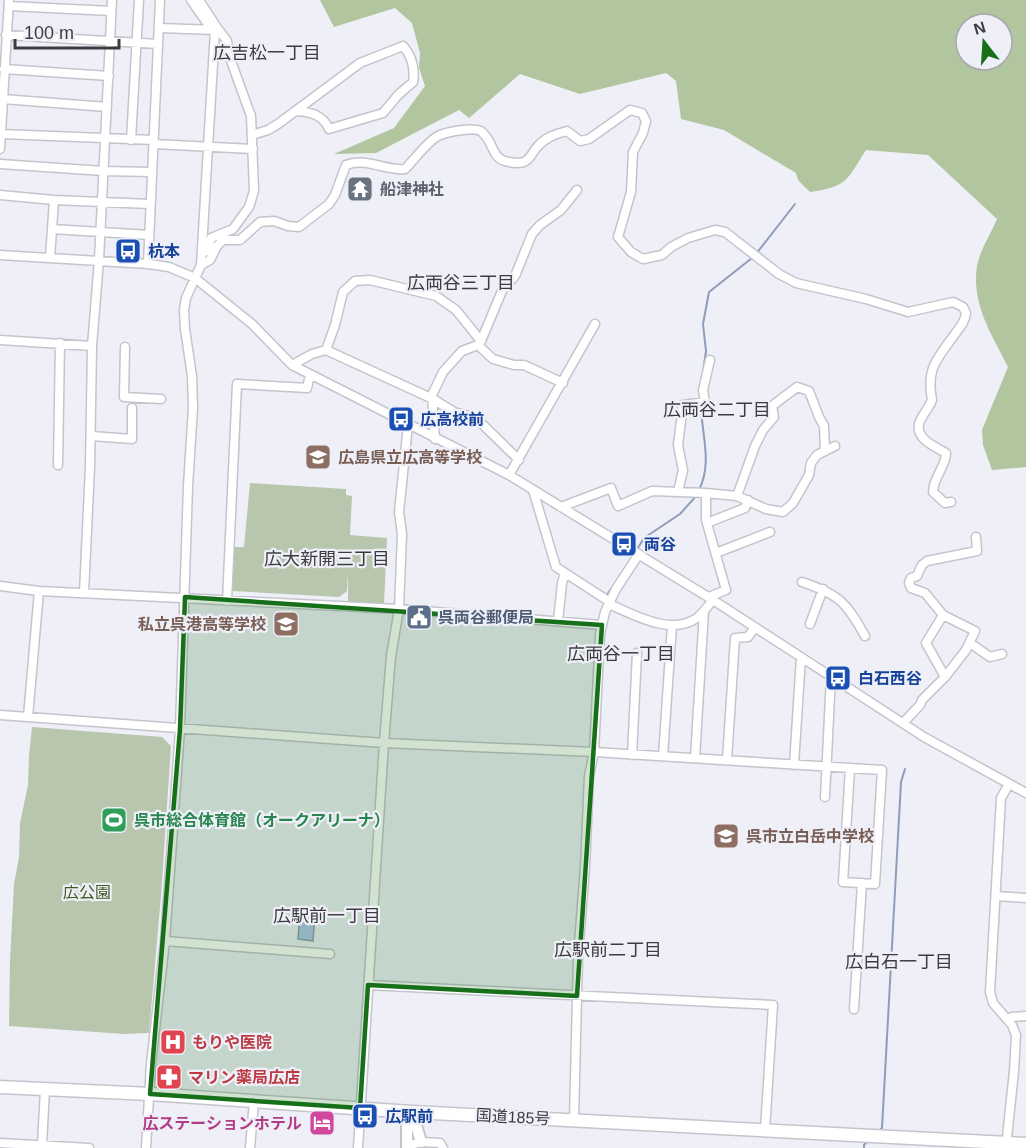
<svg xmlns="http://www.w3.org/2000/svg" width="1026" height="1148" font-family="Helvetica,'Noto Sans JP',sans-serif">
	<rect width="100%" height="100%" fill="#efeff8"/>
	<path fill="#b8c6ad" d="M250,483L346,489V495L352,496L350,535L387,538L384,604L348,602V572L347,591L339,597L233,591V547H244Z
		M32,727L162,737L171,746L161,896L149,1033L125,1034L9,1026L10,961L14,884L19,857L20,823L28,785L29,756Z"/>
	<path fill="#b1c59e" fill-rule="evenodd" d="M320,0H1026V467L992,470L983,445L982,430L1008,367C992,335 971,304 977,266C980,250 991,234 997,219L928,155L866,150C847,180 847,187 810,192L798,180L796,173L724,130L681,119L676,81L666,73L580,94L520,74L469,118L459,110L376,153L334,154L394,128L425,86L419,68L420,53L412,23L395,8L334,27ZM966,24H1002V60H966Z"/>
	<path fill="#b3c6ec" stroke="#8f9db8" stroke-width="1.5" d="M300,914L315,915L313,941L298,939Z"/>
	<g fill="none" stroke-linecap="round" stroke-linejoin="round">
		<path stroke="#8f9db8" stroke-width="2" d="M756,254L795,204
			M703,372L706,351L703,324L709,292L752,258
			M699,490C713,462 701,433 701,404
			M636,551L644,538L680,514L697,495
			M606,596L613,586
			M878,1132L882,1128L901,782L905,769
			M864,1148V1145L869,1140"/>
		<defs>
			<path id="minor" d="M191,0L212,30
				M9,6L111,11
				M160,28L215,30
				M6,35L158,44
				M4,69L109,76
				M3,99L107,107
				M1,134L154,140
				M252,135L268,130L278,124L360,63L403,46C412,56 415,69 413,82L398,95L383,113L329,129C323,115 311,112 297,111
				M131,140L139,0
				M154,144L253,149
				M0,149L9,0
				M0,164L103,171L151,172
				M0,195L54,200L150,204
				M52,229L149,235
				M202,253L207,251L211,238L233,229L249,207L254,191L251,116L231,61L227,41L215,25
				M0,255L148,264L169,267L195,278L252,324L292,365L509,475L713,600L924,737L1026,793
				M50,258L54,200
				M148,264L160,0
				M201,265L210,260L217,246L223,240H240L260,222L274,221L288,226L299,227L329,204L335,195L346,165C367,157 385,171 405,169C413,161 428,141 438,136C446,132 476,126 482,132C498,147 488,162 518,163C530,163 531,153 538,146C546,137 556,134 567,131L580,141L589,139L630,110L642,113L646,121L643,133L633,152L631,192L618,237L631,252L643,259L662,255L671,247L688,238L715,230L725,232L779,274L796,283L866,299L908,312L953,302L963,307L966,313C965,322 960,327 955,334C937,359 926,368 932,400C929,408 923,414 920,421C913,438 935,447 946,453C946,467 933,477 933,492L945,503L951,502
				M0,340L92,346
				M478,345L493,359L514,365H524L563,383
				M125,347L124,397L161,399
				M326,350L433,399L454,412L476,418L519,460
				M292,365L312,354L326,350L335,325L343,292L355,281L370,280L436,296L456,310L481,341
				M91,436L132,439V408
				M435,439L432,395L443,372L462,351L478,345L481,341L502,291L515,276L532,234L540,225L561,210L577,190
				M58,465L60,343
				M509,475L595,324
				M533,490L556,567L610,602
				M678,492L683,470L678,445L683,405L705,402L703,390L710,360
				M706,493V520L726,590L709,597
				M737,496L755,446L763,430L774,417L772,406L797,387L809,391L819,417L824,426L825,451
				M561,507L611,488L618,506L652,491L706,493L737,496L766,509L783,512L793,503L809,475L811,463L817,455L835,446
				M707,523L745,508L748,500
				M716,553L770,532
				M802,582C840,595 846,602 865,636
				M0,586L39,591L399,609L602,625
				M84,593L90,467L92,346L99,260L112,0
				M227,601L237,384L307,388L310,375
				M609,604C634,615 671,636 697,618C703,613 708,606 713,600
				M943,615L926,643L945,677
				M558,621L562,583L565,573
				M810,624L823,589
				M970,643L990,657L1002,654
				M0,715L384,743L594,752L882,770L875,884L843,882L850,768
				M28,717L39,591
				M903,723L920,705L922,700L945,677L966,650L975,631L943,615L925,593L911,588L909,583L911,578L917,576L922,565L927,561L977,551L976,537
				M632,755L637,653
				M663,756L672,625
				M695,758L704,611
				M727,760L735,638L748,637L755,627
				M794,765L801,657
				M825,797L831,676
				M996,896L1026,898
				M165,941L330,954
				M368,985L773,1005L765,1130
				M854,1009L862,883
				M1007,1019L1012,1017L1026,1016
				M574,1120L578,956L585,867L589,776L594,752L600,634L605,612L616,589L639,554
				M0,1143L89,1148
				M42,1145L45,1089
				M407,1146L421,1142L440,1143L443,1148
				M1006,1147L1014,1071L1016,1035L1012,1025L993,1003L990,992L1001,798L1009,784
				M146,1148L151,1064L165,941L180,729L188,486L193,408L192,376L185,329L184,310L186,298L201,265L215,30L214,23L199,0
				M250,1148L254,1101
				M358,1148L384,743L391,656L399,609L402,534L399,512L408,425"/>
			<path id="major" d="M412,1112L421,1142
				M407,1148V1124L412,1112"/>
			<path id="highway" d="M0,1087L150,1094L412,1112L1026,1144"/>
		</defs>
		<use href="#minor" stroke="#c4c4cd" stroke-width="11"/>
		<use href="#major" stroke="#c4c4cd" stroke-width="14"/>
		<use href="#highway" stroke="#c4c4cd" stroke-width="15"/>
		<use href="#minor" stroke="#fff" stroke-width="8"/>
		<use href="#major" stroke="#fff" stroke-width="10"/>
		<use href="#highway" stroke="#fff" stroke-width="12"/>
	</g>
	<path fill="#176f1a" fill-opacity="0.2" stroke="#176f1a" stroke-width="4.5" stroke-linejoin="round" d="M185,597L602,625L577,996L368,985L360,1108L150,1094L180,729Z"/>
	<defs>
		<symbol id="temple-square" viewBox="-11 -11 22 22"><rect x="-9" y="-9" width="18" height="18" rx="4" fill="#6b7280" stroke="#efeff8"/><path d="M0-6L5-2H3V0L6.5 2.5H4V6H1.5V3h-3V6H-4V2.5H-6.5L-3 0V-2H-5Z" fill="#fff"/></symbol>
		<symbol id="bus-square" viewBox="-11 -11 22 22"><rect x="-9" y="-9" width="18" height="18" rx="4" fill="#1a4fb4" stroke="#efeff8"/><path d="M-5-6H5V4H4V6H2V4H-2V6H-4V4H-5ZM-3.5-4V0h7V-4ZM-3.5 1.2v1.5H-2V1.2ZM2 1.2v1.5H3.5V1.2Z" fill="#fff"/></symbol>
		<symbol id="school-square" viewBox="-11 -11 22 22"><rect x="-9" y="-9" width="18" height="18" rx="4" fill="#8d6e63" stroke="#efeff8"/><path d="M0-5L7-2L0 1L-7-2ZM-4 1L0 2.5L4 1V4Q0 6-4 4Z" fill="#fff"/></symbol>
		<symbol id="civic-square" viewBox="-11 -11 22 22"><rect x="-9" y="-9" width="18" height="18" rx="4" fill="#5c6f8a" stroke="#efeff8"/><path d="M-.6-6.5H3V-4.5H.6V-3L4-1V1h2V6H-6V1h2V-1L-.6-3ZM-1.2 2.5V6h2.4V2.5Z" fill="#fff"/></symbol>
		<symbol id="stadium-square" viewBox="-11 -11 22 22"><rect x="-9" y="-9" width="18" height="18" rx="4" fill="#2e9e5b" stroke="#efeff8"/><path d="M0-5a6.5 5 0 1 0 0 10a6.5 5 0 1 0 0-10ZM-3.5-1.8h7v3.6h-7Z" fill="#fff"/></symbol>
		<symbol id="hospital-square" viewBox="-11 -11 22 22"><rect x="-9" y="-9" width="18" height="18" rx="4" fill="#e0444e" stroke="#efeff8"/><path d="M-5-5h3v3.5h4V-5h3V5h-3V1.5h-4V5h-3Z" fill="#fff"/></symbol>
		<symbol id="pharmacy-square" viewBox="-11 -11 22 22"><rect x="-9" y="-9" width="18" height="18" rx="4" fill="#e0444e" stroke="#efeff8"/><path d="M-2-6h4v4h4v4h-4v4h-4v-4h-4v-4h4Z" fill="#fff"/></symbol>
		<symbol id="hotel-square" viewBox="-11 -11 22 22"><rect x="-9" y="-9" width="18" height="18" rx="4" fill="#d1479c" stroke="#efeff8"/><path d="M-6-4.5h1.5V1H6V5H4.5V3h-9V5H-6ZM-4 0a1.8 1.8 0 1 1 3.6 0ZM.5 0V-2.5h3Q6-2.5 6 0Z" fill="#fff"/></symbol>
	</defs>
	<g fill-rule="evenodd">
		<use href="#temple-square" x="345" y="174" width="30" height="30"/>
		<use href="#bus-square" x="113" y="236" width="30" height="30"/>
		<use href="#bus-square" x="386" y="404" width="30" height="30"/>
		<use href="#school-square" x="303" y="442" width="30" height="30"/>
		<use href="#bus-square" x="609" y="529" width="30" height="30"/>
		<use href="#civic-square" x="404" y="602" width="30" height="30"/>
		<use href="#school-square" x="271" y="609" width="30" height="30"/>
		<use href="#bus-square" x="823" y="663" width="30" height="30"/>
		<use href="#stadium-square" x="99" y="805" width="30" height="30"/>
		<use href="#school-square" x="711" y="821" width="30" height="30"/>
		<use href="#hospital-square" x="158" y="1027" width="30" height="30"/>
		<use href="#pharmacy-square" x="154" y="1062" width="30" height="30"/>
		<use href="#bus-square" x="350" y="1101" width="30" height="30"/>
		<use href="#hotel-square" x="307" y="1108" width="30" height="30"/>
	</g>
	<g text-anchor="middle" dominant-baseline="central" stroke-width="4.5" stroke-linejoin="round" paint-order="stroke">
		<g font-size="16" font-weight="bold" fill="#5b616d" stroke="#efeff8" text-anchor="start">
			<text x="380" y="189">船津神社</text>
		</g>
		<g font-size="16" font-weight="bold" fill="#164399" stroke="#efeff8" text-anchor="start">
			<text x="148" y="251">杭本</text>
			<text x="420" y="419">広高校前</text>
			<text x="644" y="544">両谷</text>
			<text x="858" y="678">白石西谷</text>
			<text x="385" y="1116">広駅前</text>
		</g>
		<g font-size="16" font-weight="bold" fill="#785e54" stroke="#efeff8" text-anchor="start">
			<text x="338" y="457">広島県立広高等学校</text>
			<text x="266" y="624" text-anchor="end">私立呉港高等学校</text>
			<text x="746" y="836">呉市立白岳中学校</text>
		</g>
		<g font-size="16" font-weight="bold" fill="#4e5e75" stroke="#efeff8" text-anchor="start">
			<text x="438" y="617">呉両谷郵便局</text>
		</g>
		<g font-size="16" font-weight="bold" fill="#27864d" stroke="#efeff8" text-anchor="start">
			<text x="134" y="820">呉市総合体育館（オークアリーナ）</text>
		</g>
		<g font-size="16" fill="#425b24" stroke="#efeff8">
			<text x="87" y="892">広公園</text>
		</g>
		<g font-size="16" font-weight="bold" fill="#be3a42" stroke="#efeff8" text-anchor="start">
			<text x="192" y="1042">もりや医院</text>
			<text x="188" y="1077">マリン薬局広店</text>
		</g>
		<g font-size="16" fill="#3c3c40" stroke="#efeff8">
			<text transform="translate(513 1117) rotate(3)">国道185号</text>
		</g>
		<g font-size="16" font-weight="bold" fill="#b23c85" stroke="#efeff8" text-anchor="end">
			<text x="302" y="1123">広ステーションホテル</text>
		</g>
		<g font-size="18" fill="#3c3c40" stroke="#efeff8">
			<text x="267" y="53">広吉松一丁目</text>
			<text x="461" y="283">広両谷三丁目</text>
			<text x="717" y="410">広両谷二丁目</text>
			<text x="327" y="559">広大新開三丁目</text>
			<text x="621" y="654">広両谷一丁目</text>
			<text x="327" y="916">広駅前一丁目</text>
			<text x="608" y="950">広駅前二丁目</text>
			<text x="899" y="962">広白石一丁目</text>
		</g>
	</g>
	<g transform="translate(984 42) rotate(343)"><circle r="28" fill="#efeff8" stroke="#a7a7ae" stroke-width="1.5"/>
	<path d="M0-4.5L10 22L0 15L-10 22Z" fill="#176f1a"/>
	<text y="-9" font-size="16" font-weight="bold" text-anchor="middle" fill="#3c3c40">N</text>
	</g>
	<path d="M15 39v9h104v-9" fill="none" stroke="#3c3c40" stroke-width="3"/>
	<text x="24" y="39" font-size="18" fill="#3c3c40" stroke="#efeff8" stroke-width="4.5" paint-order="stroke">100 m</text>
</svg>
